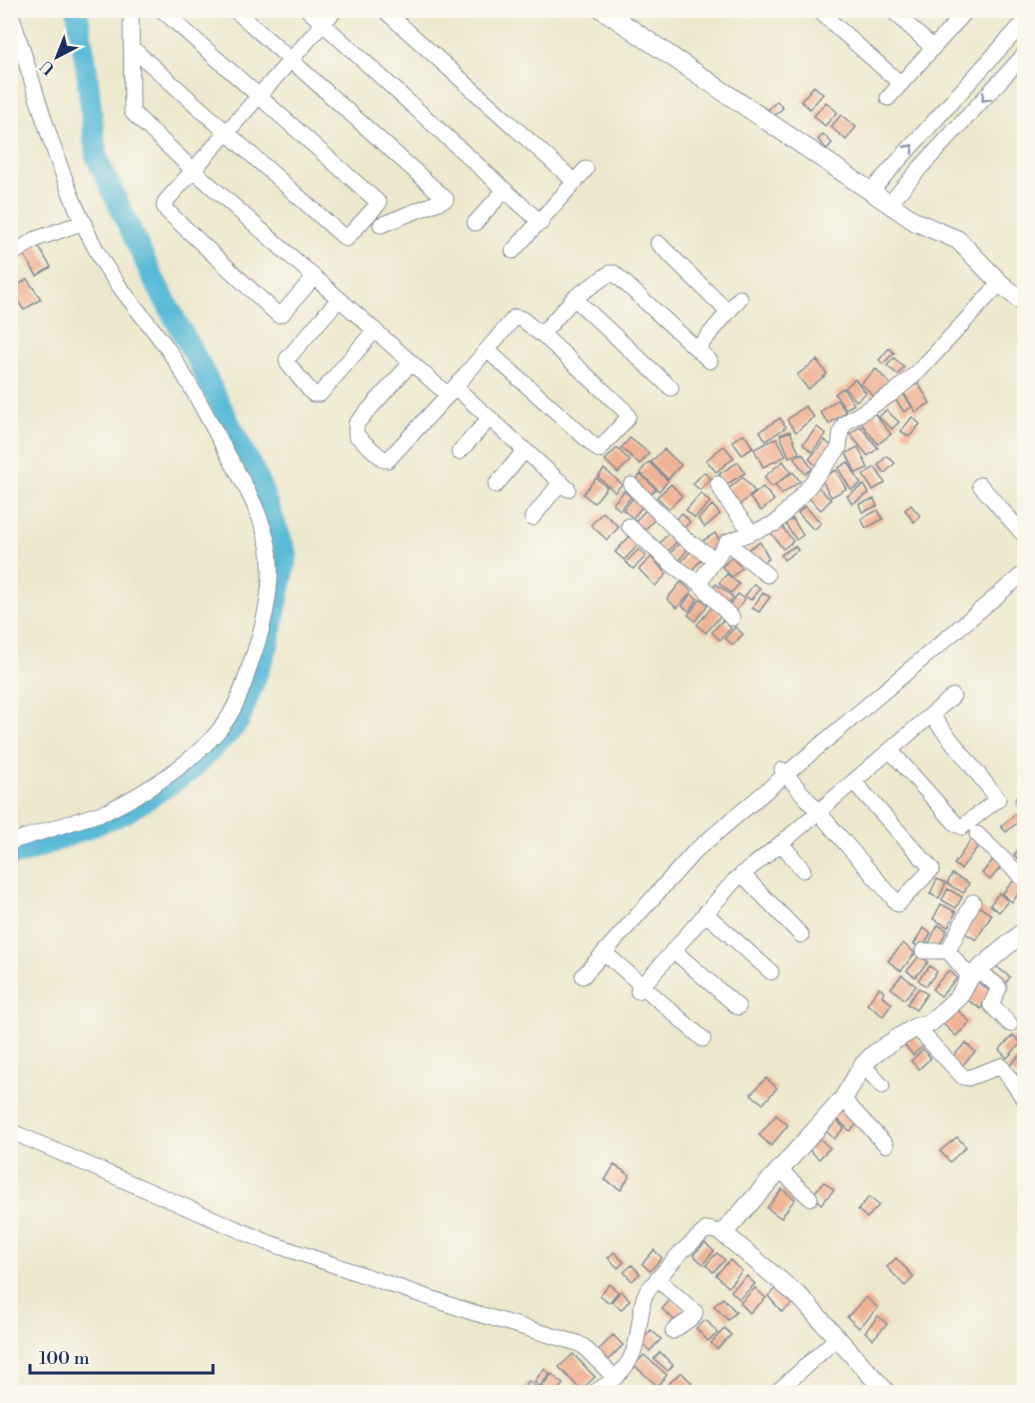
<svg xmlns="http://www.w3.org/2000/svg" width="1035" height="1403" font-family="'Libre Bodoni',serif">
	<rect width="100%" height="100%" fill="#fbf7ec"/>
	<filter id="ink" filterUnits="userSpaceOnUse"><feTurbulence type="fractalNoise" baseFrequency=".0167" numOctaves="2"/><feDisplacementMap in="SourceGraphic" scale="12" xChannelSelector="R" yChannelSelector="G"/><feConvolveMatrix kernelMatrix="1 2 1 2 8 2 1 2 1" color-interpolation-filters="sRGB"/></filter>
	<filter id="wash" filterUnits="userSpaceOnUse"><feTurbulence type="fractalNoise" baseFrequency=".008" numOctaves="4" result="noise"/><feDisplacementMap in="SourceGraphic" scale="24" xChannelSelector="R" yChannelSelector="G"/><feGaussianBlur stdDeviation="1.35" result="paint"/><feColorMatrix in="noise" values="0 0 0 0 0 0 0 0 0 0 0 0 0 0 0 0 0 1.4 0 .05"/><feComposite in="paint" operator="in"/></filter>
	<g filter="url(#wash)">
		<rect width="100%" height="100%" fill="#ede8cd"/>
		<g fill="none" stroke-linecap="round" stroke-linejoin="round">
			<path stroke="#59bad7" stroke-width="22" d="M10,856L26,852L125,813L189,772L238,723L268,645L287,555L257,478L201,367L152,276L96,156L87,72L77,10"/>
		</g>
		<g id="blocks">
			<path fill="#f0b295" d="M814,86L823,94L810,109L801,101Z
				M777,101L783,108L773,117L767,111Z
				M826,102L837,112L825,126L814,116Z
				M841,115L856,127L846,140L831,127Z
				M823,134L832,143L827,149L818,140Z
				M37,244L51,267L37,276L23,253Z
				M27,279L41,299L24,310L10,291Z
				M889,348L894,353L883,364L879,360Z
				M894,358L904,367L898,375L887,366Z
				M817,360L827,374L808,389L797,375Z
				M876,369L891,385L876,399L861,383Z
				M855,379L866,393L856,401L845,388Z
				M918,383L930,403L916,412L903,392Z
				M843,388L854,404L846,409L835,394Z
				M902,392L912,407L904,412L894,397Z
				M837,400L846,412L829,424L820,412Z
				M805,406L814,417L796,432L787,420Z
				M886,410L899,422L892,429L879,417Z
				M874,413L891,434L878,444L861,423Z
				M912,417L920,424L909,437L901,431Z
				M780,418L786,427L766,441L760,431Z
				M860,426L878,448L868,456L850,434Z
				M817,427L826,434L812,452L803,444Z
				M790,431L799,453L789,457L780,435Z
				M744,434L753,448L742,455L732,441Z
				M630,438L649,453L640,464L621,448Z
				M777,438L786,456L763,467L754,449Z
				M825,440L834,449L818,467L809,459Z
				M724,446L734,458L716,472L706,460Z
				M858,447L868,468L856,473L846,453Z
				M617,448L630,461L618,473L605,460Z
				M664,449L681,465L668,479L651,462Z
				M802,453L812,469L805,474L794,458Z
				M887,456L895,463L885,473L878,465Z
				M783,461L791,472L772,487L764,477Z
				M649,462L668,481L659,491L640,472Z
				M738,462L745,473L726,485L719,474Z
				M848,462L861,484L851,490L838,468Z
				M875,467L885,483L873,490L863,475Z
				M604,469L622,484L615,492L598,477Z
				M836,470L846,489L831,497L821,478Z
				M704,472L711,479L700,490L693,484Z
				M793,472L800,481L782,494L775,485Z
				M641,474L656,489L647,498L632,483Z
				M743,477L755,492L738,506L726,491Z
				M596,478L607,487L594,503L583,494Z
				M671,484L682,496L669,509L657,497Z
				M864,485L869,493L852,504L847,496Z
				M763,487L774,500L761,511L750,498Z
				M818,487L831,500L821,510L808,497Z
				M624,491L631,497L620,510L613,504Z
				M701,493L710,502L695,518L686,510Z
				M635,496L644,504L633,518L623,510Z
				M874,499L877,506L862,512L859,504Z
				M712,505L720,514L705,527L698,519Z
				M911,505L920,516L914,522L905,510Z
				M805,506L821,523L814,530L798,513Z
				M646,510L655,519L641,534L632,525Z
				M878,510L883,519L866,528L861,519Z
				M603,512L619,527L607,540L591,525Z
				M682,513L690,522L681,531L673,522Z
				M793,519L803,535L796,540L785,523Z
				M781,525L793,541L783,549L771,533Z
				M669,533L678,540L666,554L657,546Z
				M715,533L722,544L708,553L701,542Z
				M630,536L639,544L624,560L615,552Z
				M680,542L688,549L677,563L668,556Z
				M760,542L769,559L756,566L747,550Z
				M795,546L798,550L784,560L781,555Z
				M639,549L646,556L633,569L626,562Z
				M692,550L702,559L688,574L678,565Z
				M651,557L667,574L655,586L639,569Z
				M731,557L742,568L732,577L722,567Z
				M727,574L739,584L731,593L719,583Z
				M681,582L692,591L677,608L667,599Z
				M716,584L733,597L725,607L709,593Z
				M754,584L760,588L751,600L745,596Z
				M763,593L770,597L759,612L752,608Z
				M691,594L698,599L689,611L682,606Z
				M738,594L745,599L735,613L728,607Z
				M701,599L708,605L695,621L688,615Z
				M712,607L721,615L706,633L697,625Z
				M723,620L731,628L720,640L712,632Z
				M735,627L743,634L733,645L725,638Z
				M1017,813L1022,819L1006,832L1001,826Z
				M974,836L982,841L961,869L954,864Z
				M1024,843V859L1022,862L1014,855Z
				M997,855L1005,862L990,880L982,873Z
				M952,874L969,883L964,893L947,884Z
				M1018,876L1024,881V887L1012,902L1002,894Z
				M937,879L946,883L939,898L930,894Z
				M948,889L962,897L956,908L942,900Z
				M999,893L1008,901L999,912L990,905Z
				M941,904L956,912L948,927L933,919Z
				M976,905L992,915L976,940L960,930Z
				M938,925L947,930L938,948L929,943Z
				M923,928L931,933L922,949L914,944Z
				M903,943L915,953L901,971L888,961Z
				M920,955L928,962L915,977L907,971Z
				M993,964L1010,977L1003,987L986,974Z
				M930,966L937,972L926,986L918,980Z
				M949,970L957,978L941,996L932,989Z
				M902,975L916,986L904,999L891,988Z
				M976,981L992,993L981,1009L964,998Z
				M879,988L884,992L882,996L892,1004L883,1016L867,1004Z
				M919,988L927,994L916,1010L907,1004Z
				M954,1006L970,1022L956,1036L939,1020Z
				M911,1033L923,1046L913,1055L902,1042Z
				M1013,1035L1021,1043L1007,1058L999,1050Z
				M966,1043L975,1052L960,1068L950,1059Z
				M923,1049L931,1058L919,1069L911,1061Z
				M1020,1055L1024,1059V1066L1015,1076L1007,1068Z
				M766,1078L777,1088L763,1104L751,1094Z
				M843,1103L861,1120L850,1131L832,1114Z
				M831,1114L844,1128L834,1139L820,1125Z
				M776,1115L788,1125L771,1146L759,1135Z
				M815,1134L830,1148L819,1159L804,1145Z
				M957,1137L966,1147L950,1162L940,1151Z
				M614,1165L630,1175L621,1190L605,1180Z
				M824,1182L834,1190L821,1204L812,1195Z
				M782,1189L795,1199L781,1218L767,1208Z
				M869,1197L879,1205L867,1218L858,1210Z
				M705,1243L714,1251L703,1264L693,1255Z
				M654,1250L662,1258L650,1271L642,1264Z
				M614,1252L624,1262L618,1268L608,1258Z
				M717,1253L725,1260L713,1272L706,1265Z
				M896,1258L914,1277L905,1286L887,1267Z
				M730,1260L742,1271L728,1287L716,1275Z
				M632,1265L640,1274L632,1281L624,1272Z
				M747,1276L755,1284L739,1299L731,1291Z
				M609,1284L618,1292L609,1303L600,1295Z
				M778,1287L792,1304L782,1312L768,1296Z
				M755,1288L766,1298L750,1313L740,1303Z
				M621,1291L630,1300L621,1310L612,1301Z
				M866,1297L878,1308L859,1328L847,1317Z
				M723,1298L736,1312L728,1320L714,1306Z
				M671,1299L687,1313L678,1323L662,1309Z
				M878,1316L887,1324L873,1339L865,1332Z
				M706,1320L718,1333L708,1341L696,1328Z
				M725,1328L731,1335L717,1349L711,1343Z
				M651,1330L661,1339L650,1351L640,1342Z
				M613,1335L623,1345L604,1364L594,1355Z
				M660,1352L673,1365L668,1371L654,1359Z
				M573,1354L595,1377L581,1390L559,1367Z
				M644,1355L667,1375L657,1386L634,1365Z
				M544,1369L550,1374L540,1386L534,1382Z
				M681,1372L692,1383L683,1392H662L661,1391Z
				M552,1374L563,1384L556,1392H545L541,1388Z
				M529,1381L542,1392H519Z"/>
		</g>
	</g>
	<g filter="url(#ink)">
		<use href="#blocks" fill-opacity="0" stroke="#848c96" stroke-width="1.5"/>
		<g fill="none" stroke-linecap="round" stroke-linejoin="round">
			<defs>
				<path id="minor" d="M131,10L132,112L193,170L448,395
					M235,10L446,199L381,225
					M308,10L541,223
					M384,10L575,182
					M818,10L901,84
					M892,10L933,48
					M10,11C37,93 58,180 100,257C119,291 147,319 169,351C189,381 205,412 222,444C240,477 263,513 269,551C274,589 263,630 250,665C245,682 240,698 231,713C208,753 149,791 108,811L10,842
					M131,47L346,239L379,203L162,10
					M888,98L967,10
					M870,192L1024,22
					M889,204L921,167L1024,55
					M475,223L505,190
					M658,243L728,312
					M513,251L586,169
					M10,255L36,239L84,222
					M314,277L282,314L278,315L167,211L164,206L165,202L335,10
					M574,298L671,388
					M339,299L287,359L288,364L313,394H320L375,330
					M697,349L740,298
					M487,350L599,450L626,420L628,416L624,410L542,334
					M411,363L356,424V435L384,460H388L448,395L515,317L522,319L539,333L542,334L574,298L610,273H614L710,361
					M455,387L568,489
					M459,452L490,418
					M718,484L727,500L751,532
					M496,485L525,450
					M631,485L685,539L716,560
					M980,485L1024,535
					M532,518L561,482
					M629,526L674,566L699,583L727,542L776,523L806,490L839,448L841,431L845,423L893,393L919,371L1000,283
					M727,542L767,575
					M699,583L732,618
					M890,750L956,824L962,827L998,799L931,715
					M782,770L898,904L932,869L854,782
					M1023,801L1024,802
					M977,834L1024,879
					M781,843L803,870
					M742,874L801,935
					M705,913L771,972
					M673,950L738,1007
					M923,951H948
					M605,953L703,1039
					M978,970L998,986L999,988L991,1005L1010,1024
					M583,976L695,851L1024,573
					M970,977L948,951L973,902
					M638,991L734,881L790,836L953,696
					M916,1027L963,1077L968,1078L1001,1066L1024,1099
					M863,1065L882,1086
					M843,1099L886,1145
					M10,1131L267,1242L465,1310L577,1343L583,1346L615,1378
					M779,1169L810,1198
					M657,1279L695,1312L694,1316L673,1331
					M595,1392C642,1363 634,1346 644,1297L648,1290L680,1253L707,1229L723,1233
					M777,1392L836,1339"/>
				<path id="tertiary" d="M603,10L916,222L958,240L1000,283L1024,303
					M886,1392L801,1298L723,1233L843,1099L863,1065L874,1054L898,1038L916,1027L930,1023L959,997L970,977L1024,931"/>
			</defs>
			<use href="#minor" stroke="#848c96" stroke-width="17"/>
			<use href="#tertiary" stroke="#848c96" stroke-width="20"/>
			<use href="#minor" stroke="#fff" stroke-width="15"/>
			<use href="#tertiary" stroke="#fff" stroke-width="18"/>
		</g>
		<defs><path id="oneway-chevron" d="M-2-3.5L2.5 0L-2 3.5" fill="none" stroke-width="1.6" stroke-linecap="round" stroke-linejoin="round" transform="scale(1.5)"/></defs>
		<g stroke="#8d97ae">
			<use href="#oneway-chevron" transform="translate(985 98) rotate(133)"/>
			<use href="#oneway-chevron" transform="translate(910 148) rotate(-48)"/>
		</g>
	</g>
	<rect width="1035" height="1403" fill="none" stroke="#fbf7ec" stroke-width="36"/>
	<g transform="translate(57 57) rotate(222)" stroke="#fbf7ec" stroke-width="4.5" paint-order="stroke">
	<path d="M0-4.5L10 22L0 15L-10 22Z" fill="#1b2f5e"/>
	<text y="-9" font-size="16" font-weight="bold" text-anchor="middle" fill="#1b2f5e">U</text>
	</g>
	<path d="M30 1364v9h183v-9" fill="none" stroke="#1b2f5e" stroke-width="3"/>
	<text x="39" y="1364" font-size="18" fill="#1b2f5e" stroke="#fbf7ec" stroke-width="4.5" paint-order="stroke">100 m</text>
</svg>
